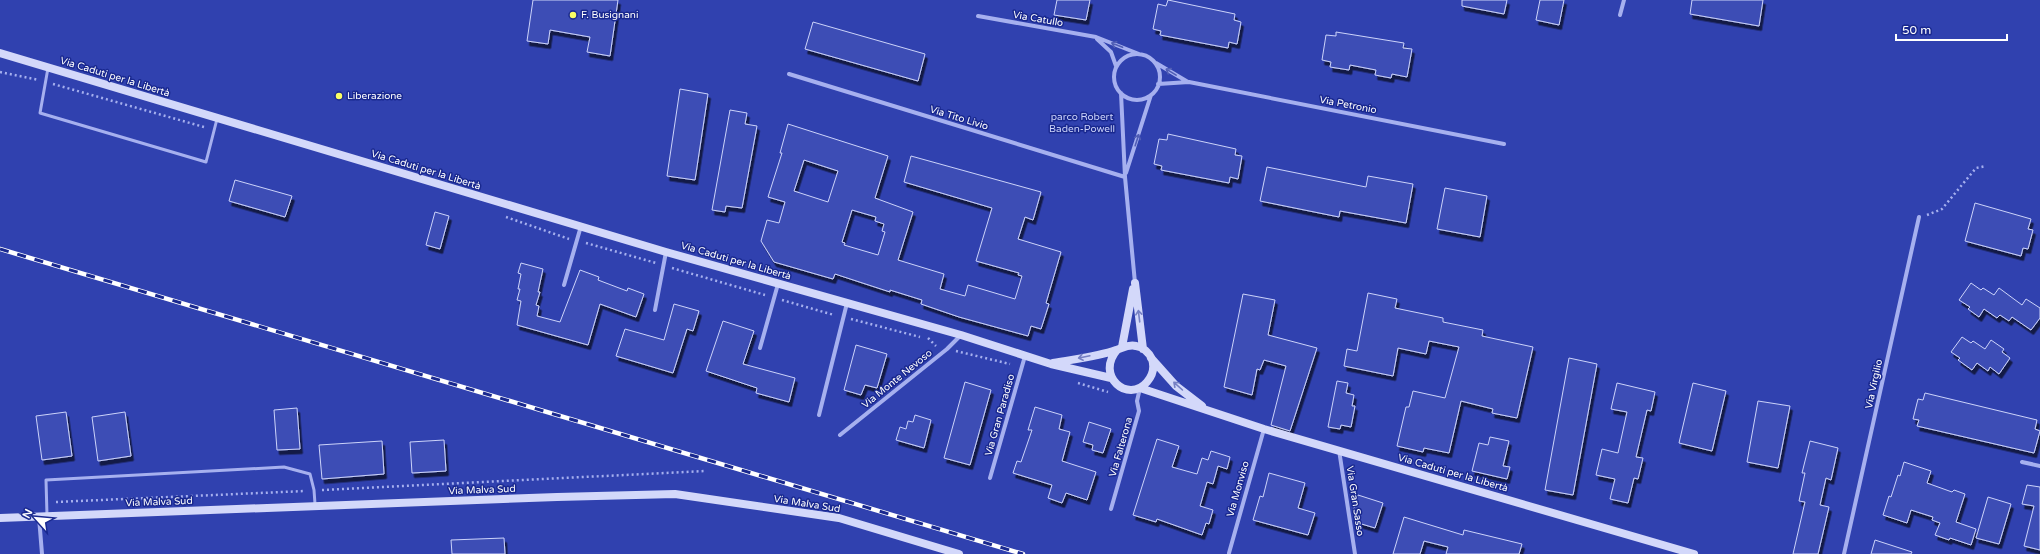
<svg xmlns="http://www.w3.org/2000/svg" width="2040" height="554" font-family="'Varela Round',sans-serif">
	<defs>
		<filter id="shadow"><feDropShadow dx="2.5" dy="4.5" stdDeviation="0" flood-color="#0009"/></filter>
	</defs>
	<rect width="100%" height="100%" fill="#19288f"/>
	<path fill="#3041af" d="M0,0H2040V554H0Z"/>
	<path fill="#3e4eb5" stroke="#ccd3fa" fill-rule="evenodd" filter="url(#shadow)" d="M533,0H618L610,56L587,52L590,37L550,30L548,44L527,41Z
		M1057,0H1090L1086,20L1054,15Z
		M1168,0L1235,14L1234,20L1241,22L1237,44L1229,42L1228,48L1160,35L1161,31L1153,29L1158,4L1166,6Z
		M1462,0H1507L1504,14L1462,6Z
		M1540,0H1564L1559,25L1536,20Z
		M1692,0H1763L1759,26L1690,14Z
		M813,22L925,54L918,81L805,49Z
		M1336,32L1404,43L1403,48L1412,49L1407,77L1392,74L1391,78L1375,75L1376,70L1350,65L1349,70L1330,67L1331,62L1322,60L1326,35L1336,36Z
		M680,89L708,94L695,180L667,176Z
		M730,110L747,113L745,124L757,126L742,208L726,206L725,212L712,210Z
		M788,124L888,156L875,198L913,212L898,260L944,274L940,289L965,296L968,285L1015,299L1022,276L1018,275L1019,273L976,261L992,208L904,182L911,156L1041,192L1033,220L1025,217L1018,239L1061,252L1046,303L1049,304L1041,329L1031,326L1028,336L959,317L921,304L922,300L890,290V292L835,274L833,279L774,262L761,241L767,220L779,223L785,202L768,197L782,153H780ZM804,160L838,171L828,202L794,191ZM852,210L876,217L875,221L884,224L882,231L885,232L878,255L844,245L845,243L842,242Z
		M1168,134L1236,149L1235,155L1242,156L1238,179L1230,177L1229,183L1161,170L1162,166L1154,164L1159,139L1167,140Z
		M1267,167L1366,187L1368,176L1413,184L1406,223L1340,211L1339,217L1260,201Z
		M235,180L292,196L285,217L229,201Z
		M1445,188L1487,196L1480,237L1437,229Z
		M1975,203L2031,219L2028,229L2033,230L2028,249L2023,248L2021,256L1965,241Z
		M435,212L449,216L440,249L426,245Z
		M521,263L543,269L538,292H540L536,305L539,306L537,316L560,322L580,270L599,277L598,280L627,291L628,288L644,294L636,317L600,304L588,345L517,325L521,301L517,300L520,289H518L521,274L518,273Z
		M1971,283L1981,290L1983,288L1994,295L1999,288L2022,305L2026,299L2040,308V318L2031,330L2012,317L2009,321L2000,315L1997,318L1984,309L1979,317L1968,309L1970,307L1959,300Z
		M1368,293L1397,299L1395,308L1443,318V322L1483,330L1482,336L1533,347L1517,418L1492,413L1493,409L1461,401L1449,453L1424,448L1423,452L1397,446L1406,407H1409L1413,391L1445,398L1459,347L1429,341L1426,354L1398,348L1393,376L1344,366L1347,349L1357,351Z
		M1243,294L1275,300L1268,335L1317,348L1290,431L1271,425L1286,366L1264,360L1260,370L1257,369L1252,395L1224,387Z
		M674,304L699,311L693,331L687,329L673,373L616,356L625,329L664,340Z
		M723,321L754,331L743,364L795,378L789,402L756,393L757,388L706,371Z
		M1962,337L1971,343L1973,341L1985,349L1991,340L2004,349L2002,352L2010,358L1999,374L1990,367L1988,371L1977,363L1972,370L1958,360L1960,358L1951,352Z
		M856,345L887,354L877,388L865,385L861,395L844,390Z
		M1569,358L1597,364L1573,495L1545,490Z
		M1337,381L1348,383L1346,393L1354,395L1352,406H1355L1351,427L1341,425L1340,429L1328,427Z
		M965,382L991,390L970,465L944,458Z
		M1617,383L1655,392L1651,411L1647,410L1636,457L1643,458L1638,479L1634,478L1628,503L1610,499L1615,479L1596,475L1602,449L1618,453L1627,412L1611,409Z
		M1693,383L1726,391L1712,451L1679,443Z
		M1925,393L2037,420L2035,429L2040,431L2034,453L1917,426L1919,420L1913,419L1918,399L1923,400Z
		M1758,401L1790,406L1778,468L1747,462Z
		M1035,407L1062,415L1059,429L1070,432L1062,461L1096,472L1087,500L1066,493L1062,503L1048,498L1052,485L1013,473L1017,461L1021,462L1032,430H1028Z
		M297,408L300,449L277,450L274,410Z
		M66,412L72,456L42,460L36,416Z
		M125,412L131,456L98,461L92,417Z
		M915,415L931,420L924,448L896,440L900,427L906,429L908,421L913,422Z
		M1089,422L1111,429L1103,453L1092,450L1093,445L1083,442Z
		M1490,437L1509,441L1503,466L1510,467L1507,479L1472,471L1479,443L1488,445Z
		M1157,439L1179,446L1172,467L1197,474L1202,458L1208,460L1211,451L1230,457L1227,469L1218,466L1213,484L1207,482L1200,506L1213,510L1209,524L1206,523L1202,535L1157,519L1156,522L1133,515Z
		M444,440L446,471L412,473L410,442Z
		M382,441L384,474L322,479L319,445Z
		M1810,441L1838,448L1831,480L1826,478L1820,505L1829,507L1818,554H1793L1805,502L1799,501L1805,473H1802Z
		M1904,462L1931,471L1927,483L1952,492L1954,490L1965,494L1956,522L1976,529L1971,545L1950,538L1949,540L1935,535L1940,523L1932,520L1933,517L1911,510L1907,523L1883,515L1889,496L1891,497L1898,475L1900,476Z
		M1269,473L1305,483L1298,508L1315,513L1308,535L1253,520L1260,496L1263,497Z
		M2027,485L2040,487V550L2024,546L2034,506L2022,504Z
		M1358,495L1383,503L1375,528L1355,522L1358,512L1353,511Z
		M1988,497L2011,504L1999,544L1976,538Z
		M1404,517L1463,535L1464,530L1522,544L1519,554H1446L1448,547L1424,541L1420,554H1393Z
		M504,538L505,554H452L451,540Z
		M1875,540L1912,552L1911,554H1871Z"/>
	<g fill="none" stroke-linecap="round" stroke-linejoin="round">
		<path stroke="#a6b0ef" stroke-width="2.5" stroke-dasharray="2 3" stroke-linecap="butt" d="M0,72L39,80
			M53,84L204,127
			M1927,215L1942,209L1976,168L1986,166
			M506,217L569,239
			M586,243L656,263
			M672,268L765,295
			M782,300L834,315
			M851,319L920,337
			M928,338L936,346
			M956,351L1010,364
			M1078,383L1108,392
			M322,490L705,471
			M56,502L305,491"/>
		<path stroke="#a6b0ef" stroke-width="3" d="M48,68L40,113L206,162L217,119
			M47,515L46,480L284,467L310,474L314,490L315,504"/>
		<path stroke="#a6b0ef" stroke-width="4" d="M1620,15L1624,0
			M978,16L1096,37L1139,54
			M1097,39L1111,52L1116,66
			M1114 77a23 23 0 1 1 46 0a23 23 0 1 1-46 0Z
			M1156,63L1188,82
			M789,74L1125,177
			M1158,84L1189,82L1504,144
			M1121,93L1125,177L1135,283
			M1126,173L1151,95
			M564,285L581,226
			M655,310L666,252
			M760,348L778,284
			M819,415L847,303
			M840,435L947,349L961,335
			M1339,450L1355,554
			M2022,462L2040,466
			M990,478L1025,356
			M1111,509L1139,411L1137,401L1140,388
			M39,517L42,554
			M1229,553L1264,429
			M1844,554L1919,217"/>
		<path stroke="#d3d8fa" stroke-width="8" d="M0,53L666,252L961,335L1051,364L1111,378
			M1135,283L1143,349
			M1122,347L1133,289
			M1151,358L1176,386L1202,406
			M1053,363C1074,359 1097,357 1116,350C1123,348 1128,344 1136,346C1143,347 1149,353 1152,359C1155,368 1153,375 1147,382C1128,404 1095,376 1117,350
			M1140,388L1264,429L1694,554
			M0,518L557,497L675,494L839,518L959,554"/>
		<defs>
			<path id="rail" d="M0,249L1023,554"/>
		</defs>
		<use href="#rail" stroke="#fff" stroke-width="4.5"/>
		<use href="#rail" stroke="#19288f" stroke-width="3" stroke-dasharray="9" stroke-linecap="butt"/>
	</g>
	<defs><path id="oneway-shaft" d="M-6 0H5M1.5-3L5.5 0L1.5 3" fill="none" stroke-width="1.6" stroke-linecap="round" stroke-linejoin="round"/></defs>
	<g stroke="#515eb5">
		<use href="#oneway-shaft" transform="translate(1117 45) rotate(-159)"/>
		<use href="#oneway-shaft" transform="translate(1171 72) rotate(-149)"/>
		<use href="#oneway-shaft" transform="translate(1137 140) rotate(-72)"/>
	</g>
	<g stroke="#7680c4">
		<use href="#oneway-shaft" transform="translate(1139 316) rotate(-97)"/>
		<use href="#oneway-shaft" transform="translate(1084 357) rotate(168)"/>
		<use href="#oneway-shaft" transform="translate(1178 386) rotate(-138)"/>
	</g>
	<g fill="#fbff64" stroke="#19288f" stroke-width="1.5">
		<circle cx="573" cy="15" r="4"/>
		<circle cx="339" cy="96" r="4"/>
	</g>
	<g text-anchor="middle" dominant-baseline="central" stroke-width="3" stroke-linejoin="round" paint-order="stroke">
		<g font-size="10" fill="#fff" stroke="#19288f" text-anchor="start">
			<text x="581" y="15">F. Busignani</text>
			<text x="347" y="96">Liberazione</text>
		</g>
		<g font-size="10" fill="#fff" stroke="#19288f">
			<text transform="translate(1038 19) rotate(10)">Via Catullo</text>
			<text transform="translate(115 77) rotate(17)">Via Caduti per la Libertà</text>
			<text transform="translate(1348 105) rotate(11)">Via Petronio</text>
			<text transform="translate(959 118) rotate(17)">Via Tito Livio</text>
			<text transform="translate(426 170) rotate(17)">Via Caduti per la Libertà</text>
			<text transform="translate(736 261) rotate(16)">Via Caduti per la Libertà</text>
			<text transform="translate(897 379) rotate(-39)">Via Monte Nevoso</text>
			<text transform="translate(1874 384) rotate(-78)">Via Virgilio</text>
			<text transform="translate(1000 415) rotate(-74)">Via Gran Paradiso</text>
			<text transform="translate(1121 447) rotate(-74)">Via Falterona</text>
			<text transform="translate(1453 473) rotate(16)">Via Caduti per la Libertà</text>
			<text transform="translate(1238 489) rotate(-74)">Via Monviso</text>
			<text transform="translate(482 490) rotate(-2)">Via Malva Sud</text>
			<text transform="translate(1355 501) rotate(81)">Via Gran Sasso</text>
			<text transform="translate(159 502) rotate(-2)">Via Malva Sud</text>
			<text transform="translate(807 504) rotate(9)">Via Malva Sud</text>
		</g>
		<g font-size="10" fill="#ccd3fa" stroke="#19288f">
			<text x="1082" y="117">parco Robert<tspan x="1082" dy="12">Baden-Powell</tspan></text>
		</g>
	</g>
	<g transform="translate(36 518) rotate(297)" stroke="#19288f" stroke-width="3" paint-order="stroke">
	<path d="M0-3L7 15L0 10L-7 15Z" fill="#ffffff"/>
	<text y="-6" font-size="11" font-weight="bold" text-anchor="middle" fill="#ffffff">N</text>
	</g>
	<path d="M1896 34v6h111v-6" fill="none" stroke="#ffffff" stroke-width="2"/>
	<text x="1902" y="34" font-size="12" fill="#ffffff" stroke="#19288f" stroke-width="3" paint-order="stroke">50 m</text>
</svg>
